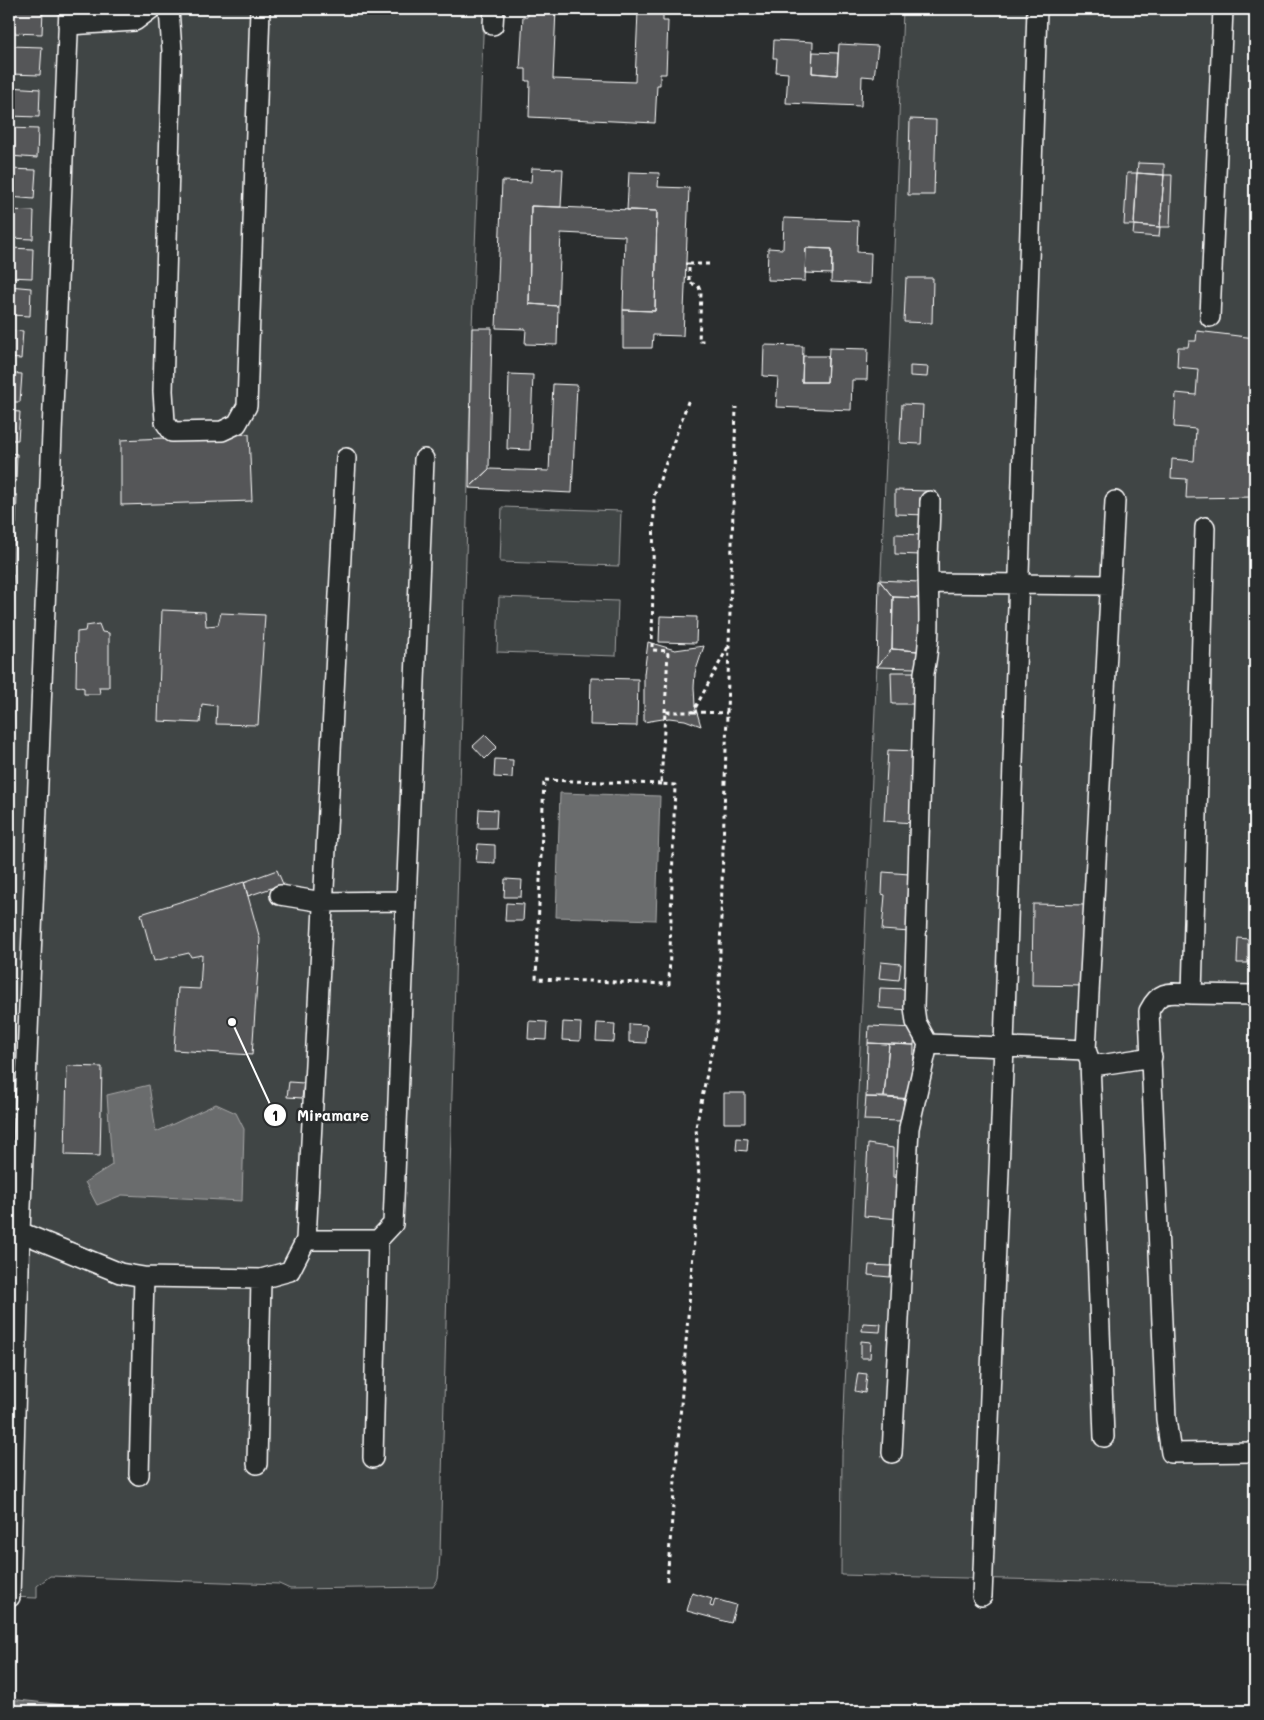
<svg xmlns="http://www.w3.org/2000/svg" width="1264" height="1720" font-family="Mali,sans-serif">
	<rect width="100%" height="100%" fill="#2a2d2e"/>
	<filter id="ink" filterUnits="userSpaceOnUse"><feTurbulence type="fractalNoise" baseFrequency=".02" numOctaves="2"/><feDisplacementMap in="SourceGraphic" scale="10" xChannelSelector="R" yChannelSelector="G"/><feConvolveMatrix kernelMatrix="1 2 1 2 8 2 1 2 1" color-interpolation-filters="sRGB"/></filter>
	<g filter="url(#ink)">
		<path fill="#414445" stroke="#a0a2a2" d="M9,9H484L472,328L440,1555L438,1579L433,1587L290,1589L279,1584L50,1576L37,1586V1598L9,1597Z
			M903,9H1255V1585L841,1575L842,1454L887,438Z
			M502,507L621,511L619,566L500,562Z
			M499,597L618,601L616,656L497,652Z"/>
		<path fill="#6a6c6d" stroke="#a6a7a7" d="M560,793L660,796L656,920L556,917Z
			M149,1085L156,1132L216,1104L236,1113L244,1129L242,1201L122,1195L97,1205L85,1182L112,1165L107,1095Z
			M9,1699L120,1711H9Z"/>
		<path fill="#555758" stroke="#fff" d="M9,9H43L42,34L12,33V18H9Z
			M528,9H556L553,79L635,82L638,11L566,9H660V11H663V21H668L666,74H660V85H657L655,123L529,117L530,81H526V69H520L523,16H528Z
			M774,40L813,42L812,73L837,75L839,44L878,46L874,77L862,76L861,106L786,103L788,73L776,72L777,58H773Z
			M9,46L42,47L40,75L10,74Z
			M813,52L838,53L837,75L812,73Z
			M9,87L40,89L39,117L9,116Z
			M910,119L936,120L934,195H908Z
			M9,128L38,129L37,158L9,156Z
			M1138,163L1164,164V175L1137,173Z
			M532,168L563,169L561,207L531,206L529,304L558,306L557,345L525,344L526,329L496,328L502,181L531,182Z
			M9,169L36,170L34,199L9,197Z
			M629,172L659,173L658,187L689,188L683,336L653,335L652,348H623V310L655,311L657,211L627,210Z
			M1127,173H1137L1134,225H1124Z
			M1137,173L1164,175L1160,227L1134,225Z
			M1164,175H1172L1170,227H1160Z
			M531,206L657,211L655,311L623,310L625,236L561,233L558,306L529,304Z
			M9,210L34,211L33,239L9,238Z
			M784,218L858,221L857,252L871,253L870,284L831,282L832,249L806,248L805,281L767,280L768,248L783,249Z
			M1134,225L1160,227L1159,237L1133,235Z
			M9,248L33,249L32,278L9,277Z
			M806,248L832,249V274L805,273Z
			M906,278H933L932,323L904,322Z
			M9,286L31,288L30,316L9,315Z
			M472,328H492L489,469L469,488Z
			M9,330L23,331L21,359L9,358Z
			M1197,331L1255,338V497L1186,498L1187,479L1171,478L1172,459L1194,461L1196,429L1174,427L1176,393L1196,395L1198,369L1177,367L1178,347H1188L1189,341H1196Z
			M764,345L803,346L802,382H827L829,348L868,349L867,380H852L851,410L776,407L778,377L763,376Z
			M803,356H828L827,382H802Z
			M910,366L928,367L927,377L910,376Z
			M9,373L22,374L20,402H9Z
			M509,374L533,375L530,450L507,449Z
			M553,384L577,385L572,493L469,488L489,469L549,471Z
			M902,404L923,405L921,444L900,443Z
			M9,411L20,412L18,440H9Z
			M249,434L252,501L121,505V440Z
			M9,453L17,454L16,482H9Z
			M895,490L928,491V515L895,514Z
			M9,495H17L16,524L9,523Z
			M9,533H15L14,562L9,561Z
			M895,534L924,535L921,555L895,554Z
			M9,574L13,575L12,603H9Z
			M879,580L893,597L892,649L877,667Z
			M879,580L919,582V598L893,597Z
			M893,597L919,598L918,651L892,649Z
			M162,610L205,612L206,626L218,625L221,613L265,615L258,725L216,724L217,706L202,704L200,723L158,721Z
			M9,612L13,613L11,641H9Z
			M660,616L697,617L696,643L659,642Z
			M99,624L102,632L109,633V687H99L100,694H84V688L76,686L77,632L85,631L86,626Z
			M648,642L675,650L704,646L695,673L694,687L695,706L701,726L685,720L669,718L644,722V674Z
			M892,649L918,651L915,668L877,667Z
			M891,672H916V704H892Z
			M591,678L638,679L637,726L590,725Z
			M485,735L497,747L485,759L473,746Z
			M888,750L918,751L914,823L884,821Z
			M495,759L513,760L512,778L494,777Z
			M479,809L497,810L496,828H478Z
			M478,844L495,845V863L476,862Z
			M277,870L283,884L248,896L244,882Z
			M883,872L909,874L906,910L912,911L910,932L882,930L885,895L882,894Z
			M505,879L522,880L521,897H504Z
			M244,882L260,939L252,1055L174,1050L178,988L200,989L202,955L191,957L189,953L154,961L141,914Z
			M506,903L524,904L523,921H505Z
			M1033,904L1086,905L1085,986L1032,985Z
			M1238,938L1248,939V963H1237Z
			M881,962L901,964L899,980L879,978Z
			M880,988L906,989L910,1010L879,1008Z
			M529,1021L547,1022L546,1040L528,1039Z
			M563,1022L581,1023L580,1041L562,1040Z
			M597,1023L615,1024L614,1042L596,1041Z
			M629,1024L647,1025L646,1043L629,1042Z
			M869,1026L915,1028L914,1045L868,1043Z
			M868,1043L889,1044L884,1097H866Z
			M889,1044L914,1045L913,1099L884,1097Z
			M67,1066L102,1067L100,1156L65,1155Z
			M289,1082L304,1083L302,1098L287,1097Z
			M724,1093H745V1123H724Z
			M866,1097L904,1099L902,1121L864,1120Z
			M737,1138L748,1139L747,1151L736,1150Z
			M868,1144L893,1148V1177L897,1178L900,1219L864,1216Z
			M869,1265L891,1266L890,1277L868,1275Z
			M863,1323L881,1324L880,1332L862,1331Z
			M861,1341L871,1342L870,1358H861Z
			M858,1373L867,1374L865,1393L855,1391Z
			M692,1593L712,1599L710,1606L713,1607L715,1599L736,1605L731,1623L687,1611Z"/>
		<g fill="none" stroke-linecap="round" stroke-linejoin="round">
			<defs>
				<path id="lane" d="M169,9L172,51L163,391L165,422L172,432L222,431L237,424L247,406L260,9
					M68,25L135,21L151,9
					M493,25L494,9
					M1210,317L1223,9
					M1205,527L1192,994L1255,995
					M929,583L1111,585
					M280,895L323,902L405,901
					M1192,994C1170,993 1160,989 1149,1011L1166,1419L1171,1453L1255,1452
					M928,1044L916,1022L914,1007L924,673C932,636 928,601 928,564C928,543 930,522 930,501
					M1086,1050L1115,501
					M1090,1061L1104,1437
					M20,1232L120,1273L144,1277L261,1279
					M306,1240H378
					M892,1453L909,1128L928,1044L1086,1050L1090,1061L1100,1065L1152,1057
					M373,1458L378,1240L393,1224L424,459
					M257,1464L261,1279L290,1271L306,1240L346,458
					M139,1475L144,1277
					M982,1596L1004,1046L1037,9
					M10,1597L20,1232L69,9"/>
			</defs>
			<use href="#lane" stroke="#fff" stroke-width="22"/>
			<path stroke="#fff" stroke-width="3" stroke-dasharray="4 4" stroke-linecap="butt" d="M685,264H689V282L699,287L701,293L699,341H707
				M689,264H709
				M665,712L668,651L652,650L654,496L689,399
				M693,712L727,713
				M661,784L544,780L536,979L669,984L675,785L661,784L665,712H693L728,647
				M667,1581L699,1178L696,1127L718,1020L736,407"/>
			<use href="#lane" stroke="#2a2d2e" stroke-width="19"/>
		</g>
	</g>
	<path fill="none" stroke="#fff" stroke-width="2" d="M232 1022L275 1115"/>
	<g fill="#fff" stroke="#2a2d2e" stroke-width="2">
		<circle cx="232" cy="1022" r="5"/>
		<circle cx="275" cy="1115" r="12"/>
	</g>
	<g font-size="15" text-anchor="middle" font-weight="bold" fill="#111">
		<text x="275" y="1121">1</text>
	</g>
	<g font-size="15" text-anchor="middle" font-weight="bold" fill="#fff" stroke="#2a2d2e" stroke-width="5" stroke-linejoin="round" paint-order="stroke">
		<text x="333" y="1121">Miramare</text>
	</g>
	<rect width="1264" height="1720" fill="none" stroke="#2a2d2e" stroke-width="30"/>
	<rect x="15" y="15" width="1234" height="1690" fill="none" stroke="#fff" stroke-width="2" filter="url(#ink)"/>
</svg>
